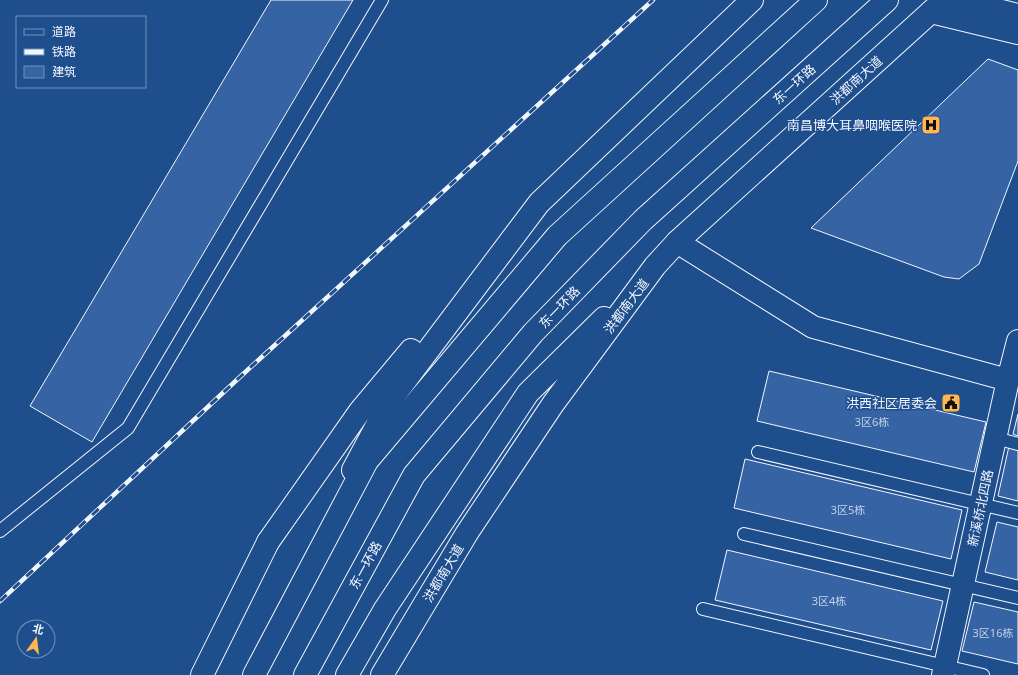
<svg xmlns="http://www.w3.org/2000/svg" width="1018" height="675" font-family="'Noto Sans','Noto Sans SC',sans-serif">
	<rect width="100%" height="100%" fill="#1f4e8c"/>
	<path fill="#3563a3" stroke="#f2f6ff" d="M271,0H353L92,442L30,406Z
		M988,59L1018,70V161L979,264L959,279L944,277L811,228Z
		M769,371L986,422L974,472L757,421Z
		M1018,414V436L1013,434Z
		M1009,446L1018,448V501L998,496Z
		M745,459L962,510L951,559L734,508Z
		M997,522L1018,527V580L985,572Z
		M727,550L943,601L931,650L715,600Z
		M974,602L1018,612V664L962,651Z"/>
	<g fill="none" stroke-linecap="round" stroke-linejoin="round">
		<defs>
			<path id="service" d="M995,438L1018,444
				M758,452L1018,513
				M0,531L128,428L382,0
				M744,534L1018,598
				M703,609L983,675"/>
			<path id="minor" d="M957,0L1018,15
				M931,12L1018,33
				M677,242L813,327L1008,380
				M943,675L1008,380L1018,341"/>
			<path id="primary" d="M353,470L390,401L539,203L752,0
				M268,542L360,411L411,350
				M347,675L385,609L528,393L604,318
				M382,675L467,533L553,404L655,266L677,242L944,0"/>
			<path id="trunk" d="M202,675L268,542
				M254,675L367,461L557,236L816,0
				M305,675L414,475L533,333L643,220L887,0"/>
		</defs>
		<use href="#service" stroke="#f2f6ff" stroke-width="14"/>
		<use href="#minor" stroke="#f2f6ff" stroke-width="24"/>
		<use href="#primary" stroke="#f2f6ff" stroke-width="24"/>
		<use href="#trunk" stroke="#f2f6ff" stroke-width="24"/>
		<use href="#service" stroke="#1f4e8c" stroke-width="12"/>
		<use href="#minor" stroke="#1f4e8c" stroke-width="22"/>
		<use href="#primary" stroke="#1f4e8c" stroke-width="22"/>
		<use href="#trunk" stroke="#1f4e8c" stroke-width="22"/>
		<defs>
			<path id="rail" d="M0,601L241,376L653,0"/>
		</defs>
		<use href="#rail" stroke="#f2f6ff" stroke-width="4.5"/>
		<use href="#rail" stroke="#1f4e8c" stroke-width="3" stroke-dasharray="9" stroke-linecap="butt"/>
	</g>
	<defs>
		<symbol id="hospital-square" viewBox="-11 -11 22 22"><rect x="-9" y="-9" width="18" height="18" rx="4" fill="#ffb74d" stroke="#1f4e8c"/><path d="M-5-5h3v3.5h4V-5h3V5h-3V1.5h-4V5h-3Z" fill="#111"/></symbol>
		<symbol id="civic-square" viewBox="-11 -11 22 22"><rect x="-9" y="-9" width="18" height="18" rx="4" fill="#ffb74d" stroke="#1f4e8c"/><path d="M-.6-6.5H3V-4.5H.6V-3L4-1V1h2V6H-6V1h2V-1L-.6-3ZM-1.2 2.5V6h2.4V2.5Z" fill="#111"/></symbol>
	</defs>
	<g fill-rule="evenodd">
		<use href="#hospital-square" x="920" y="114" width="22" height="22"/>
		<use href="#civic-square" x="940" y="392" width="22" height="22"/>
	</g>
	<g text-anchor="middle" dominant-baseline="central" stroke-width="3" stroke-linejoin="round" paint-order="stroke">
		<g font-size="11" fill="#c3d1e8">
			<text x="872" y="421">3区6栋</text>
			<text x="848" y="509">3区5栋</text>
			<text x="829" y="600">3区4栋</text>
			<text x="993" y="632">3区16栋</text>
		</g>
		<g font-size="13" fill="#f2f6ff" stroke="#1f4e8c">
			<text transform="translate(856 80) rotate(-42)">洪都南大道</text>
			<text transform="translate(794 84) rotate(-42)">东一环路</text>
			<text transform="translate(626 306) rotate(-53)">洪都南大道</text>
			<text transform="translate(559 307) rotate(-46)">东一环路</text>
			<text transform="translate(980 508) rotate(-78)">新溪桥北四路</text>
			<text transform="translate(365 565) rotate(-61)">东一环路</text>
			<text transform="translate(443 573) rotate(-59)">洪都南大道</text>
		</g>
		<g font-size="13" fill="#f2f6ff" stroke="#1f4e8c" text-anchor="end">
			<text x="917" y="125">南昌博大耳鼻咽喉医院</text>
			<text x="937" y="403">洪西社区居委会</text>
		</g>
	</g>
	<rect x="16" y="16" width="130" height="72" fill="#1f4e8c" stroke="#7391ba"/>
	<rect x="24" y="29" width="20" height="6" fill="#1f4e8c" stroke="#7391ba"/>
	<text x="52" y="36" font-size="12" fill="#f2f6ff">道路</text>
	<rect x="24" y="49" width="20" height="6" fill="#f2f6ff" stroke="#7391ba"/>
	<text x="52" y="56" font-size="12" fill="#f2f6ff">铁路</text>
	<rect x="24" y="66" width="20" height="12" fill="#3563a3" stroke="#7391ba"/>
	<text x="52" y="76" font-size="12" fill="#f2f6ff">建筑</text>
	<g transform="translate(36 639) rotate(14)"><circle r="19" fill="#1f4e8c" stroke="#7391ba"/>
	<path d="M0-3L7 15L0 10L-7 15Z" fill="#ffb74d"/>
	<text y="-6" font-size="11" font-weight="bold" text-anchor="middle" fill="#f2f6ff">北</text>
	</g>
</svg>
